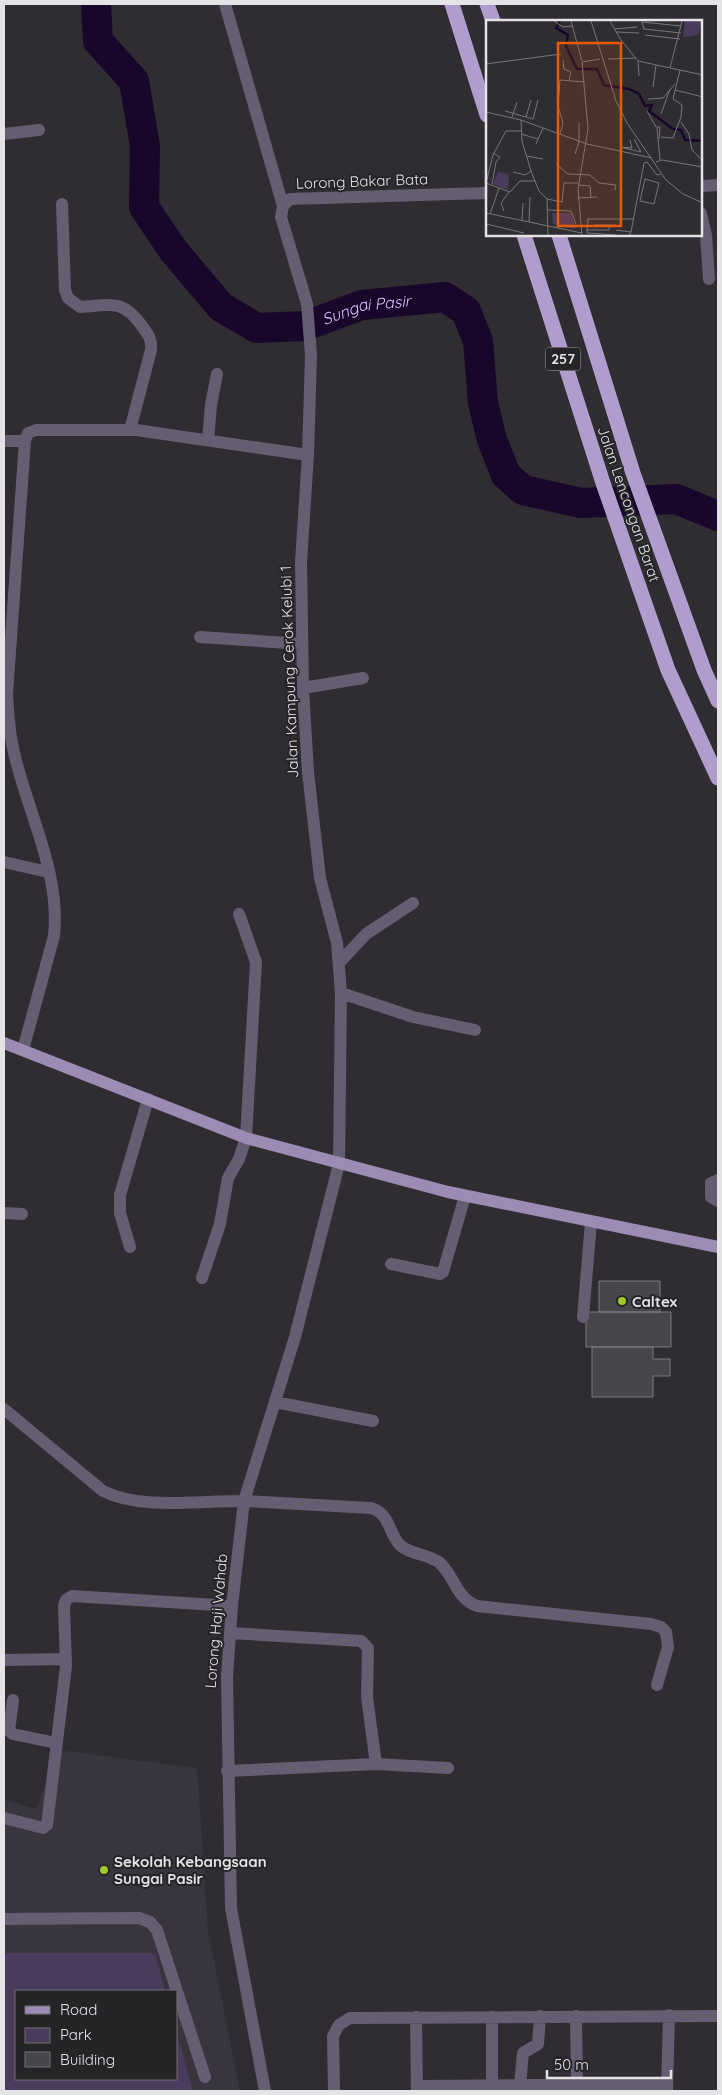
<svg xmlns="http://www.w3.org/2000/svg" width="722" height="2095" font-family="Quicksand,sans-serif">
	<rect width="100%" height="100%" fill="#2f2d31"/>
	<path fill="#39353e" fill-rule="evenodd" d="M58,1750L197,1768L208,1930L240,2091H4V1800L36,1809ZM16,1991H176V2079H16Z"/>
	<path fill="#493b5c" d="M4,1953H155L165,1991H16V2079H176V2031L193,2091H4Z"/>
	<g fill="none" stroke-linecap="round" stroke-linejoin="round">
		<path stroke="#19062b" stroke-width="30" id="s1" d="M96,4L98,41L134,81L145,146L144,207L173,250L221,307L257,328L305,326L362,305L445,297L466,311L478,341L483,403L492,440L506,475L523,490L581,503L676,499L718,516"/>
	</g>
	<path fill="#47464a" stroke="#7c7a7f" d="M599,1281H660V1312H599Z
		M586,1312H671V1347H586Z
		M592,1347H653V1359H670V1376H653V1397H592Z"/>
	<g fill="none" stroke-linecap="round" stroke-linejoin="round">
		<path stroke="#655d71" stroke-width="12" d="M225,4L283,206
			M4,134L39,130
			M701,186L718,185
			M62,204L65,290L68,298L80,307C108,306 122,297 142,326C148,334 152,339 151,350L130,430
			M701,213L706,235L709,279
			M208,440L211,405L217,374
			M4,441H25
			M200,637L302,644
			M303,688L363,678
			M4,862L48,872
			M340,962L366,934L413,903
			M341,993L413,1017L475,1030
			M23,1050L54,936C61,871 26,810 13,748C9,730 8,712 7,694L25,441L28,433L36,430H136L308,455
			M718,1180L711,1183V1197L718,1201
			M4,1213L22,1214
			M130,1247L120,1213V1195L148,1099
			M391,1264L440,1274L443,1272L465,1196
			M202,1278L220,1224L228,1178L239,1159L246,1138L256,962L239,914
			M583,1317L591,1222
			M275,1402L373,1421
			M4,1409L103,1491C143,1511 201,1500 246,1501C287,1503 329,1506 371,1508C391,1514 388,1534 401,1546C412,1555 429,1554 440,1563C455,1577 456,1598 477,1606L651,1624L661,1627L666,1632L668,1647L657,1685
			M230,1633L361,1641L368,1648L367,1697L376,1764
			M4,1660L65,1659
			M13,1700L9,1731L13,1734L56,1743
			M227,1771L376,1764L448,1768
			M4,1818L43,1828L47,1825L66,1666L64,1606L66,1600L72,1596L232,1606
			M4,1919L139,1918L150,1922L157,1930L205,2077
			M576,2016L577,2085
			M416,2017L417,2091
			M492,2017V2085
			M520,2085L523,2053L538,2044L540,2016
			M417,2086L667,2084
			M667,2090L669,2015
			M265,2091L231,1908L227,1677L232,1606L244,1501L295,1337L339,1164L341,993L337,943L320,878L308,772L303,688L301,562L308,455L311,355L307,304L281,217L283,206L290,199L486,193
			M334,2091L333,2036L339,2025L350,2018L718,2016"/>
		<path stroke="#9c8bb3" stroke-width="12" d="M4,1043L246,1138L448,1192L718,1247"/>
		<path stroke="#b19dcd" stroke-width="15" d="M452,4L487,115
			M487,4L493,21
			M524,235L603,483L668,670L718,778
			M559,235L633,473L704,670L718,701"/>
	</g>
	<g fill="#a0c92b" stroke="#252427" stroke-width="2">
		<circle cx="622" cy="1301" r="5"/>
		<circle cx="104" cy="1870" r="5"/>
	</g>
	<g text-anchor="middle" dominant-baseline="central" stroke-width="4" stroke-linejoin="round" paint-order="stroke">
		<rect fill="#252427" stroke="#abaaad" stroke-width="1" x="545.5" y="347.5" width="35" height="23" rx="4"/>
		<g font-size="14" font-weight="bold" fill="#e4e3e6">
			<text x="563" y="359">257</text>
		</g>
		<g font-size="15" fill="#e4e3e6" stroke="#252427">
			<text transform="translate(362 181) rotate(-2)">Lorong Bakar Bata</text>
			<text transform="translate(629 504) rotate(71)">Jalan Lencongan Barat</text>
			<text transform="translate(289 672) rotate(-92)">Jalan Kampung Cerok Kelubi 1</text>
			<text transform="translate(216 1621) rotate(-85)">Lorong Haji Wahab</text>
		</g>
		<g font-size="15" font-weight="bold" fill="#e4e3e6" stroke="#252427" text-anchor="start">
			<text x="632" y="1301">Caltex</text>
			<text x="114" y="1861">Sekolah Kebangsaan<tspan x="114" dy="17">Sungai Pasir</tspan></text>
		</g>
		<g font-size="16" font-style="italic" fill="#dcc4fd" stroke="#252427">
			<text stroke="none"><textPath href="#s1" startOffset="498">Sungai Pasir</textPath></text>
		</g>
	</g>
	<g transform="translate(486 20)">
		<rect width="216" height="216" fill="#2f2d31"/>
		<path d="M199,1H216L212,15L197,17ZM12,152L23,154L22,170L7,164ZM66,193H85L90,209L67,204Z" fill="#493b5c"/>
		<path fill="none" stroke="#19062b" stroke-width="2.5" d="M74,1L70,8L82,15L80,26L91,49H111L118,65L143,69L153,74L159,86L166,85L163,91L187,109L195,110L199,120L217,121"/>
		<path fill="none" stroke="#777679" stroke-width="1" d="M68,1L77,7L86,6M85,1L96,41M105,1L130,81L141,103L180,160L197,174L217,183M124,1L135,20L152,41L217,55M156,2L158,9L195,13M156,2L195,6M128,9L151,7M130,12L153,13M159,15L194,19M122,39L150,38M77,40L78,49L85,52L83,60M152,41L153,56M0,44L75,34M184,48L196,1M167,67L170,45M189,70L217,77M162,79L177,78L189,64M19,91L47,99L52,80M161,91L170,107H174L173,119M0,92L35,100L101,124L166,138M175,94L184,69M26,97L31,82M40,97L45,80M35,100L36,121L45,151L53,171L61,179L62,216M195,102L203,114L206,130L217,141M171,108L174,140M35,114L52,119M74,114L77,103L72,86L74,60L99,62M175,117L187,118L195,97L196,85L187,79L194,50M50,124L57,108M134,127L155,132L148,119M134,127L146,128L144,120M89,134L93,122V103M41,136L57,139M170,142L176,140L217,147M70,144L82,154L104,155L113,163L130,165L129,170M27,152L39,155L45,151M159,159L173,163L168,184L154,181ZM0,163L24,172L34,161H49M6,164L10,142L14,137L7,133M92,165L104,166L105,177M92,178L111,177M61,179L76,182L78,163H92M0,188V163L7,135L20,111H35M62,190L85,191L90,204M18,191L15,183L23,172M0,193L96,213M4,194L13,168M36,201L37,183M43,202L44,177M0,204L38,213M108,205H130M123,205V210H101V213L130,215M101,210L102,199H147M130,210L145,212L143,216M145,212L158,143L161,142L171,155L175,154M96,216L92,169L102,109L96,42L114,39M105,216H124"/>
		<path fill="#e8590c" fill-opacity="0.15" stroke="#e8590c" stroke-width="2.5" d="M72,23H135V206H72Z"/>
		<rect width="216" height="216" fill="none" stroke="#e4e3e6" stroke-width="2.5"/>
	</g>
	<rect width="722" height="2095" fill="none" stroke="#e4e3e6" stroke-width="10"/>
	<rect x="15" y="1990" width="162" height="90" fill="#252427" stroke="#717073"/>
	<rect x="25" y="2006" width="25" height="8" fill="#9c8bb3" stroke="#717073"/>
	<text x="60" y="2015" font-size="15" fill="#e4e3e6">Road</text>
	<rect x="25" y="2028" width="25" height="15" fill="#493b5c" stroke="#717073"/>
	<text x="60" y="2040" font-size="15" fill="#e4e3e6">Park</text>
	<rect x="25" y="2052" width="25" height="15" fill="#47464a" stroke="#717073"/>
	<text x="60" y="2065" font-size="15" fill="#e4e3e6">Building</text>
	<path d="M547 2070v8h124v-8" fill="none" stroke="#e4e3e6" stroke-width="2.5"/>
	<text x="554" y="2070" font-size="15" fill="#e4e3e6" stroke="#252427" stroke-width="4" paint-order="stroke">50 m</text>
</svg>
